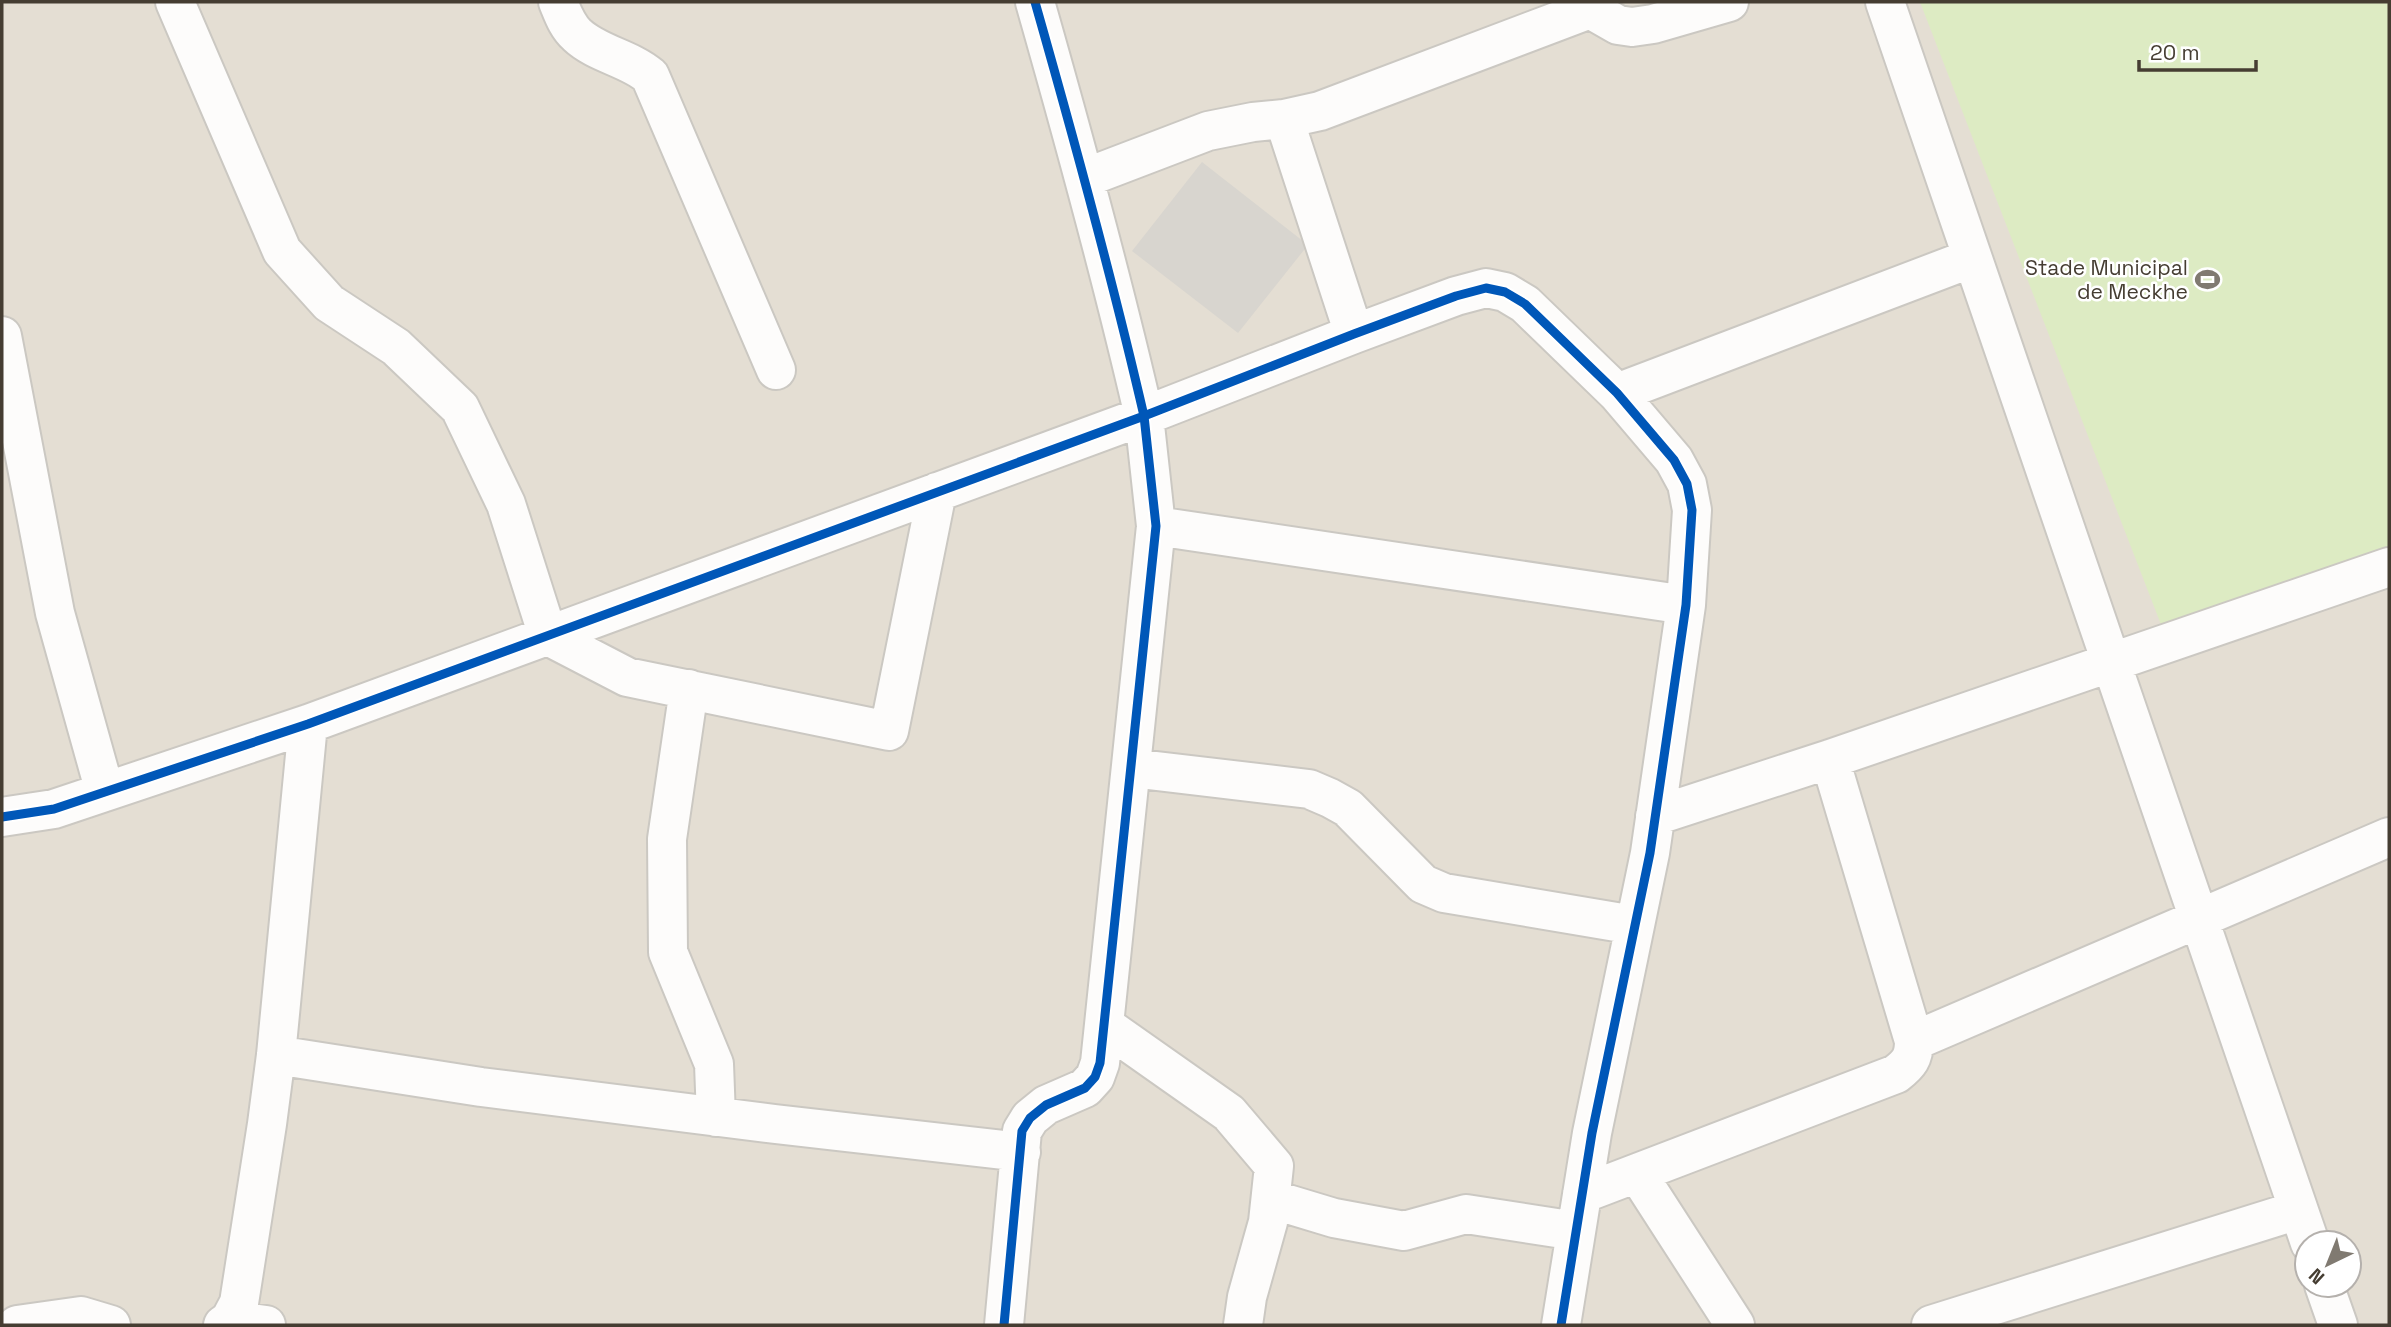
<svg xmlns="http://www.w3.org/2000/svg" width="2391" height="1327" font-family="'Space Grotesk',sans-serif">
	<rect width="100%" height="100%" fill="#efece6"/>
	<path fill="#e4ded3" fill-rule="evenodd" d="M2,2H2389V1325H2ZM2307,1243H2349V1285H2307Z"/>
	<path fill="#ddebc3" d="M1920,2H2389V556L2167,640Z"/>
	<path fill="#d8d5cf" d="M1202,162L1308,245L1238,333L1132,251Z"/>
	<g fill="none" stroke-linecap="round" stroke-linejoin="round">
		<defs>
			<path id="minor" d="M175,2L282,251L329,303L396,347L460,408L506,504L548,636L627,677L889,731L937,492
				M558,2C563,14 567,26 577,35C597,54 629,58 650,76L776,370
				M1587,2L1590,9L1618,25L1632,27L1653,24L1729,2
				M1885,2L2310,1243
				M1284,119L1354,334
				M1085,178L1208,131L1253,122L1284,119L1320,111L1590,9
				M2,336L55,613L105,792
				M1617,393L1972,258
				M1156,526L1686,605
				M689,689L667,839L668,952L714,1064L716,1117
				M1131,768L1309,789L1330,798L1348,808L1423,884L1444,893L1634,925
				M1655,816L1830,759L2389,567
				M2,817L54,809L308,724L1144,416C1112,277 1074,139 1035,2
				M1104,1025L1229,1113L1274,1166L1268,1222L1247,1297L1243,1325
				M1914,1041L2389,837
				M276,1055L481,1087L775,1124L1021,1152
				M1637,1173L1735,1325
				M1582,1194L1896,1074C1909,1064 1914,1058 1914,1041L1830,759
				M1271,1199L1334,1218L1404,1231L1466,1214L1576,1231
				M2324,1285L2338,1325
				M230,1320L266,1325
				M17,1325L81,1316L111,1325
				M223,1325L230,1320L239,1303L267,1124L276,1055L308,724
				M1004,1325L1022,1131L1030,1118L1046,1105L1085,1088L1095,1077L1100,1063L1156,526L1144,416L1354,334L1456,296L1486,288L1505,292L1525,304L1617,393L1674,460L1687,484L1692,510L1686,605L1650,853L1592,1133L1561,1325
				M1931,1325L2298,1210"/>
		</defs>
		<use href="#minor" stroke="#cbc8c2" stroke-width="42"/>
		<use href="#minor" stroke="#fdfcfb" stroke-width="38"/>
		<defs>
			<path id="cycleway" d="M2,817L54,809L308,724L1144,416C1112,277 1074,139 1035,2
				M1004,1325L1022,1131L1030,1118L1046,1105L1085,1088L1095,1077L1100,1063L1156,526L1144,416L1354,334L1456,296L1486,288L1505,292L1525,304L1617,393L1674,460L1687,484L1692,510L1686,605L1650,853L1592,1133L1561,1325"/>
		</defs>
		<use href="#cycleway" stroke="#fff" stroke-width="13"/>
		<use href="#cycleway" stroke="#0057b8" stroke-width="9"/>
	</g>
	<defs>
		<symbol id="stadium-bare" viewBox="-9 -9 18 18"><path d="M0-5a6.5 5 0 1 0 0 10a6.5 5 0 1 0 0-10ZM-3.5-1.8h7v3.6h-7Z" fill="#807a71" stroke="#fff" stroke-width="2.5" paint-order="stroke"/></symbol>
	</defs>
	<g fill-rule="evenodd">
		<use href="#stadium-bare" x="2190" y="262" width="35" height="35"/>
	</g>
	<g text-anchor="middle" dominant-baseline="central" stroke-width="5" stroke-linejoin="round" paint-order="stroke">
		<g font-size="21" fill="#453d32" stroke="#fff" text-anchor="end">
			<text x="2188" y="267">Stade Municipal<tspan x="2188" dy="24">de Meckhe</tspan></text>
		</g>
	</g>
	<rect width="2391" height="1327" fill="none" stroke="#453d32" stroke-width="7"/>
	<g transform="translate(2328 1264) rotate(223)"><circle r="33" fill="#ffffff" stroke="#b5b1ad" stroke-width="2"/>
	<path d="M0-5L12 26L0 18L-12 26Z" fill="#807a71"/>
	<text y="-10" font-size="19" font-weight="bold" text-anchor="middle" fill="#453d32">N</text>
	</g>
	<path d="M2139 60v10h117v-10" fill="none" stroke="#453d32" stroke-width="3.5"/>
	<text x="2150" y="60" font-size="21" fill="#453d32" stroke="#ffffff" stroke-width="5" paint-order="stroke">20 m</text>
</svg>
